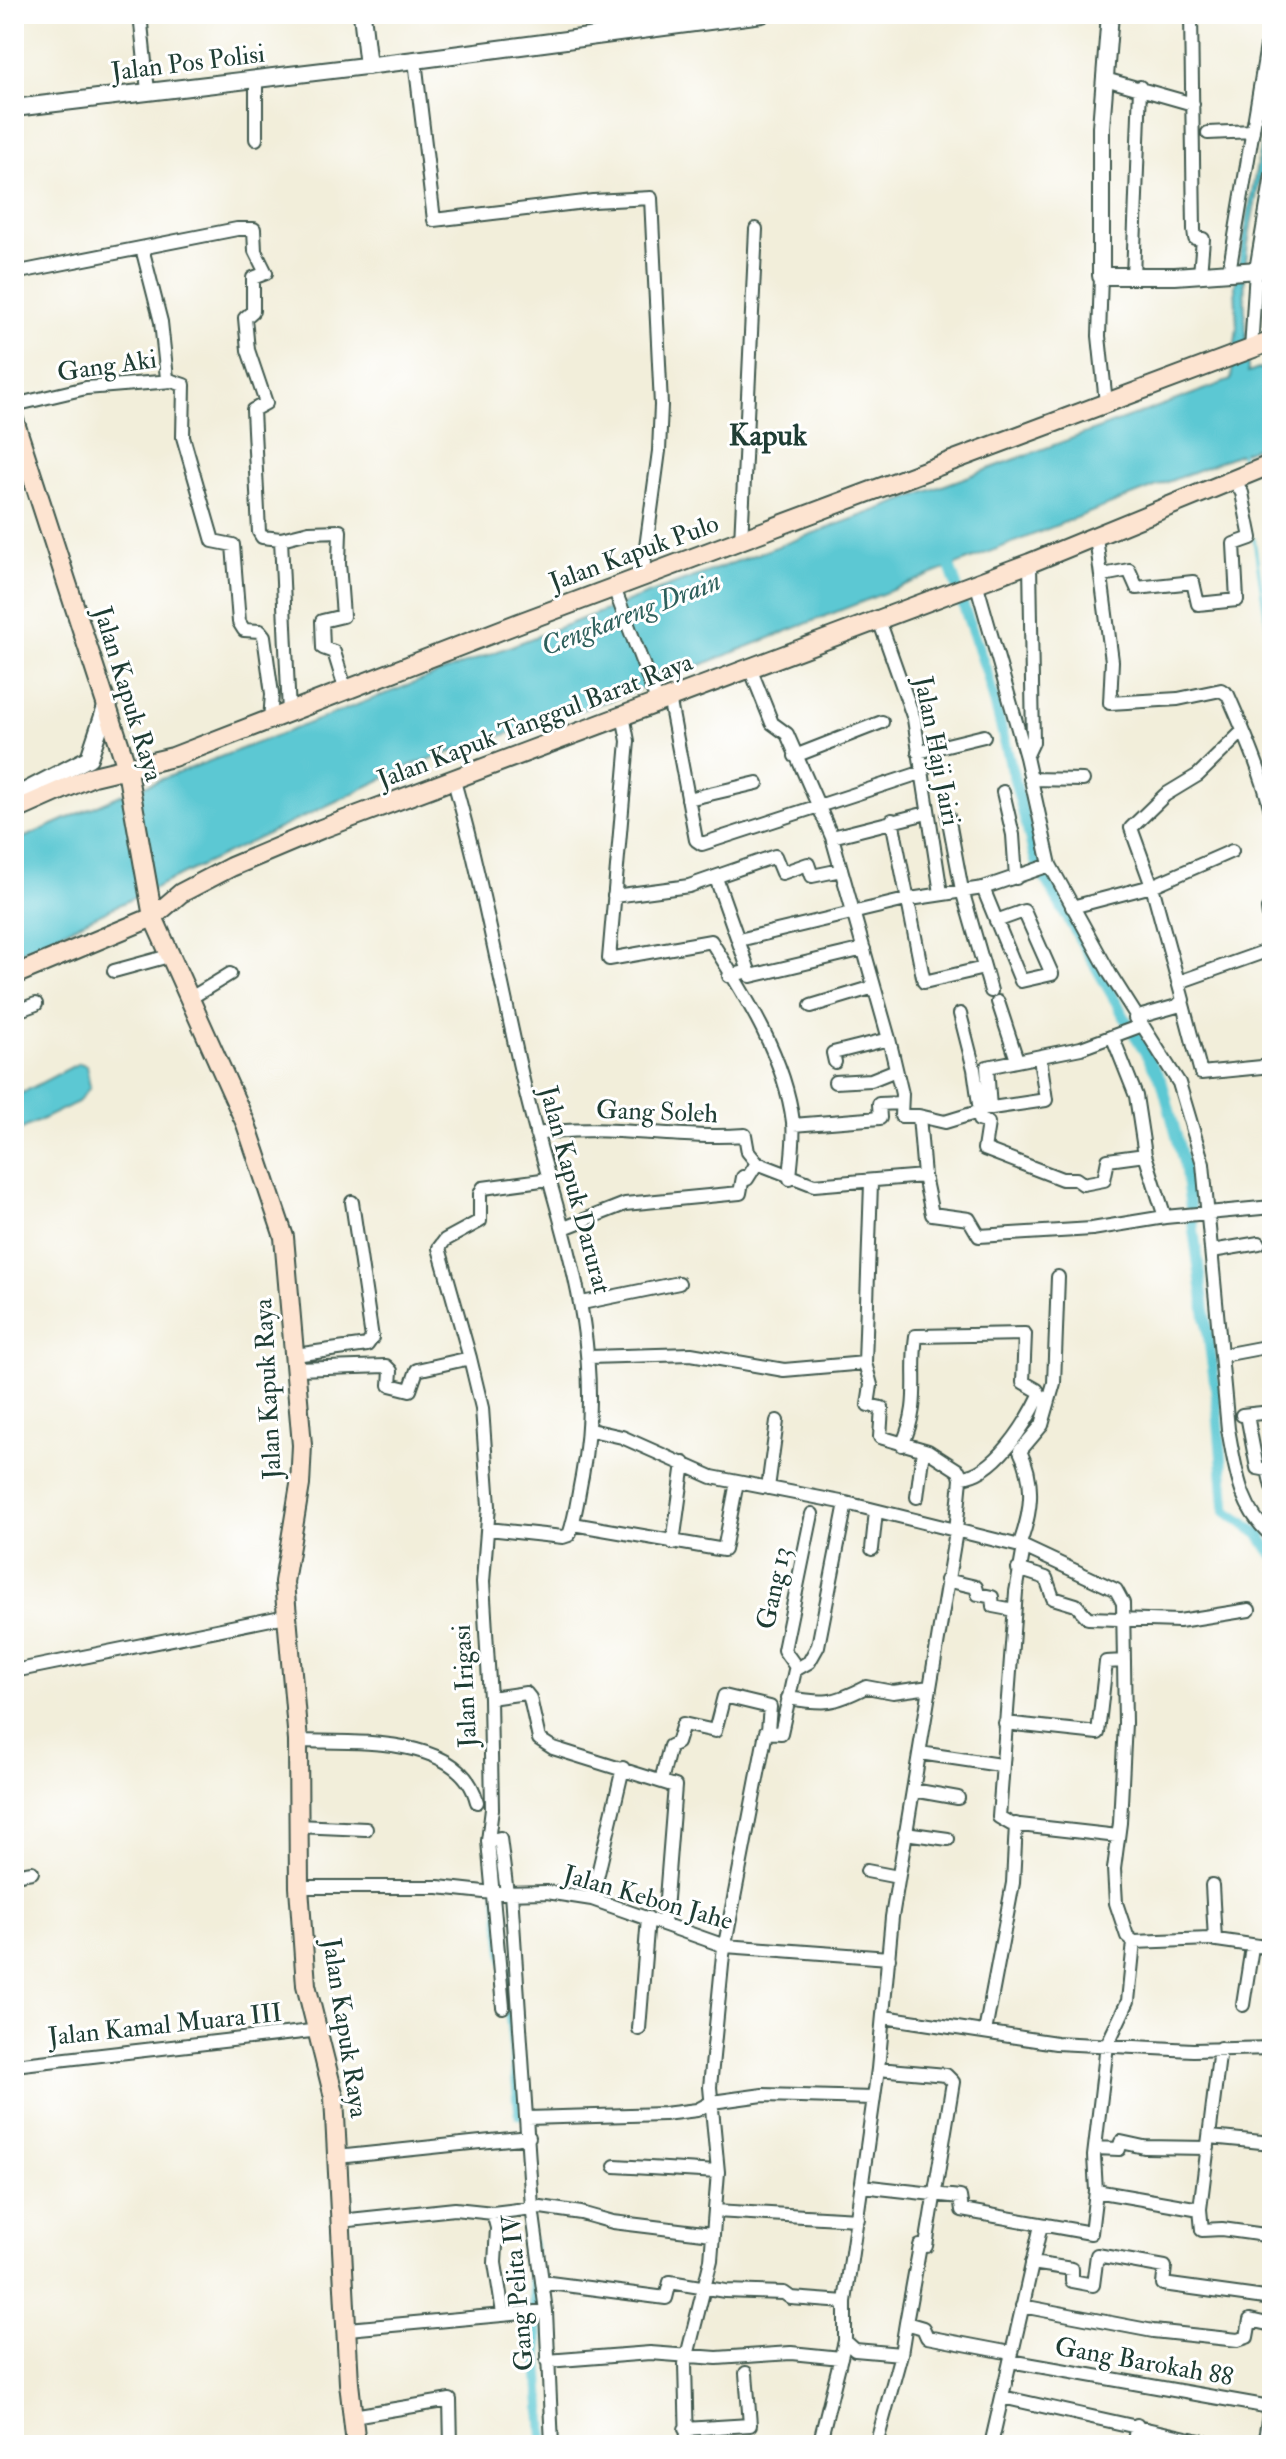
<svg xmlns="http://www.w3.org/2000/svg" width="1286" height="2459" font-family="'IM FELL Double Pica',serif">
	<rect width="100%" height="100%" fill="#fff"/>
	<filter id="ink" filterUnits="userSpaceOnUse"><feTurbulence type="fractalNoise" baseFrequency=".0125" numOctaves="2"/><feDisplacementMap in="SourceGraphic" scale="16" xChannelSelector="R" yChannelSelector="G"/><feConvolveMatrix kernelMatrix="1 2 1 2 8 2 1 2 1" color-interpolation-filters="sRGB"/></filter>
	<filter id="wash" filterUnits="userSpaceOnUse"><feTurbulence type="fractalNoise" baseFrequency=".006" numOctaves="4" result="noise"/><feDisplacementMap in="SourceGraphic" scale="32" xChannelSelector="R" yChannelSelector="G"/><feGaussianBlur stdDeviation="1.8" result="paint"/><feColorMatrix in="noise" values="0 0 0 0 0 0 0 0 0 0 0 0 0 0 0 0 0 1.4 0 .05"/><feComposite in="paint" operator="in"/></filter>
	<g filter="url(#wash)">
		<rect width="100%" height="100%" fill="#f2eeda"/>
		<path fill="#5bc8d3" stroke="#3d8284" stroke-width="2" d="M1272,82C1272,142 1252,201 1246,260C1242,297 1247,336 1248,373L1272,364V441L614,699L412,765L14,955V842L123,794L640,597L1231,380L1237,327L1235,286Z
			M79,1063L86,1065L90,1087L78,1102L14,1133V1097Z"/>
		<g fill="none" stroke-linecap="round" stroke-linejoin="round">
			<path stroke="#5bc8d3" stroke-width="3" d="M1241,452L1243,469
				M1254,539L1272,662"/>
			<path stroke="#5bc8d3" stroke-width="11" d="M946,556L987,673L1036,863L1162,1082L1185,1168L1216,1392L1226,1511L1259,1534L1272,1554
				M498,1884L520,2114
				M531,2243L544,2445"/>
		</g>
	</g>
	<g filter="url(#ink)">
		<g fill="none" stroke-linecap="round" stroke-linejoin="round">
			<defs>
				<path id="minor" d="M140,14L148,91
					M1191,14L1194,230L1195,238L1203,239L1200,274
					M415,60L434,220L593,201L651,198L661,405L659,451L642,577
					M1105,79L1193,104
					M1208,133L1253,131
					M256,139V79
					M142,248L161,322L167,378L172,381
					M1229,272L1272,16
					M14,273L237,229H254L255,251L266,273L253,278V311L245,318L248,350L266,403L253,410L259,532L262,537L281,539L289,713
					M1101,276L1099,336L1106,403
					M1133,277L1140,87
					M1251,350L1256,270L1272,175
					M172,381L184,385L183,437L213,541L233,545L239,622L244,630L260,631L264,636L272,694L270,720
					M14,405L86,388L172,381
					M1096,537L1112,661L1110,703L1178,699L1221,690L1228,695C1245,734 1262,773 1272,814
					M281,539L309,532L340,531L339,563L343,616L322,621L323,648L334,652L346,691
					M741,542L756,229
					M1103,575L1129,570L1137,588L1193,582L1198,604L1237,600L1234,544L1251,538L1242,493L1234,479
					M976,582L1026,757L1050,865L1110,974L1179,1083L1203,1164L1228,1429C1236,1470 1239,1508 1272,1536
					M614,588L657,701
					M879,620L914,719L941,893
					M750,668L772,723L787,734L832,837L889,1039L902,1094L901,1116H919L924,1176L932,1214L969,1219L979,1236L1092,1229L1165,1217
					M669,697L696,840L702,844L920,773
					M623,715L628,741L609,959L711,941C745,995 785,1057 793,1122C795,1140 791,1160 790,1179
					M918,752L984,736
					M795,756L882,722
					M1026,757L1033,742L1030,563
					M1030,779L1083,780
					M454,781C483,883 501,986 525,1089C557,1223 608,1334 582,1476C578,1495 576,1516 569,1535L563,1537L488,1529
					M1003,792L1013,835L1016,878
					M688,799L757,783
					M948,816L962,890L991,991
					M892,820L924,982L984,968
					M832,837L927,813
					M1232,851L1152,886L1131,828L1165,795L1198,775L1243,731
					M716,878L749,971L729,976
					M983,888L1021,981L1052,974L1024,911L996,921
					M614,896L689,886L775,856L782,873L808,864L812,876L841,870
					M1072,907L1152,886L1183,1000L1177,1006L1135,1018
					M1268,909L1272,938
					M739,940L910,899L983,888L1050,865
					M114,971L169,956
					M749,971L751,976L864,949
					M1179,982L1272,949
					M189,999L230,974
					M1182,1001L1201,1073L1272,1066
					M998,1002L1017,1060
					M811,1006L874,987
					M14,1012L36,1004
					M960,1014L974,1069L980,1111
					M1113,1038L1136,1096L1145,1155
					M835,1062L833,1053L889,1039
					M835,1082L871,1080L896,1070
					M990,1108L987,1067L1081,1048L1140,1026
					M985,1109L1046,1100L1040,1058
					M919,1116L945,1122L978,1112L979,1120L988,1123L984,1149L1062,1179H1076L1083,1184L1104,1180L1108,1160L1145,1155L1165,1217L1272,1207
					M793,1125L880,1118L879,1104L901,1103
					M536,1134C605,1123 675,1140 745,1135L748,1152L757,1163
					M564,1228L625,1204L740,1193L743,1177L747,1179L757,1163L814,1185L924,1176
					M1212,1251L1259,1243
					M582,1303L679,1283
					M295,1355L367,1345L372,1338L352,1202
					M1223,1355L1260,1348
					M589,1357L691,1354L784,1370L865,1363
					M470,1358L439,1248L445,1240L480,1221V1194L483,1188L549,1179
					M297,1369L386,1366L391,1371L390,1385L410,1390L417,1370L470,1358L482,1408L489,1506L483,1582L490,1698L492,1809L488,1841L503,2007
					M1242,1415L1272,1412
					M1247,1415L1257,1468L1268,1470L1272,1487
					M591,1430L622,1437L712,1477L846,1503L1024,1547L1116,1590L1123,1603L1125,1723L1120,1823L1114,1869L1116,1903L1127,1936L1134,1942L1128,2001L1107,2045L1094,2156L1096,2191
					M902,1445C922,1402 910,1377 916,1336L1025,1334L1023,1382L1037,1390L1040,1395C1026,1424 995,1475 961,1477
					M768,1488L777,1421
					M917,1497L923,1450
					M573,1524L724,1550L737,1482
					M673,1543L684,1463
					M1019,1546C1031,1514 1036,1483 1020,1451L1042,1425L1054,1383L1058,1277
					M1024,1547L1016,1592L999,1817L1011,1824L1118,1836
					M872,1549L876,1511
					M1018,1569L1046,1578L1053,1598L1076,1605L1088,1618L1179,1621L1249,1610
					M946,1580L976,1587L978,1594L992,1597L993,1606L1014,1610
					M796,1667L784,1650L812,1514
					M14,1671L286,1616
					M490,1698L526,1693L530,1698L539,1739L553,1748L675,1786L664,1923
					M788,1698C825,1704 833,1704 866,1687L893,1692L930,1687
					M1005,1723L1098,1733L1106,1662L1124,1661
					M298,1741C353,1743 461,1734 477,1802
					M920,1753L1000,1765
					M661,1781L670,1746L677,1743L683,1724L715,1731L724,1696L770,1707L768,1730
					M913,1790L958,1798
					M297,1826L366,1829
					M905,1833L948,1839
					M488,1841L500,1838L507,1893
					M867,1871L898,1877
					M14,1875L32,1872
					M1212,1885L1215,1940
					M299,1887H438L493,1893L547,1892L592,1899L725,1946L889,1958
					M511,1893L532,2207L546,2311L552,2445
					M592,1899L623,1768
					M1134,1942L1210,1939L1272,1948
					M1243,2005L1252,1947
					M884,2017L1056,2043L1193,2050L1272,2048
					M639,2029L648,1918
					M985,2032L1013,1883L1016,1824
					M14,2065L320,2030
					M878,2069L946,2075L953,2082L926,2246H920L906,2323
					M527,2118L664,2114L697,2110L712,2102L763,2095L873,2098
					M1210,2137L1272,2143
					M1095,2148L1119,2149L1121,2142L1144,2147L1208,2148
					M337,2157L529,2137
					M615,2166L718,2172
					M861,2186L960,2197L962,2210L1091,2233L1096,2191L1200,2209L1202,2230L1222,2229L1272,2236
					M1200,2209L1220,2048
					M715,2211L858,2219
					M493,2213L497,2228L495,2263L503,2313
					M340,2221L455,2209L493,2213L541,2207L581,2213L613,2222L712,2234
					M1032,2263L1072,2269V2281L1093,2285L1097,2255L1165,2267L1163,2284L1272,2299
					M542,2282L666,2298L670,2282L725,2291L784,2293L791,2298L845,2302
					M1022,2306L1153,2331L1238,2340L1247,2337L1250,2320L1272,2325
					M348,2329L546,2311
					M845,2341L855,2350L901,2354L906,2323L923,2328L927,2337L1011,2353
					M547,2361L650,2353L717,2358L791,2353L841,2358
					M1010,2361L1270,2407
					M1002,2397L1218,2445
					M353,2416L450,2400L451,2445
					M685,2429L750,2425L746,2373
					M687,2445L685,2364L711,2260L718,2172L710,2087L723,1955L766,1732L781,1733L795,1670L809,1662L818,1646L846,1503
					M819,2445L845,2341V2302L878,2069L892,1917L956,1531L961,1479L959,1471L928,1451L880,1437L882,1408L868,1405L871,1385L865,1363L871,1183
					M876,2445L901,2354
					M991,2445L1041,2225
					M1133,2445L1137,2425
					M1264,2445L1272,2396"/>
				<path id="tertiary" d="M362,14L368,66
					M1110,14L1101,127V276H1175L1272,269
					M14,108L415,60L762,14
					M14,797L89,758L107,704"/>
				<path id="secondary" d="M14,420L126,765L153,917L246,1124L284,1237L302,1445L300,1485L284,1582L298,1741L299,1887L306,1985L334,2097L349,2383L356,2445
					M14,811L93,776L173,757L519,623L1272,341
					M14,975L153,917L181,893L231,867L321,829L1030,563L1272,464"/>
			</defs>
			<use href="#minor" stroke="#3f584d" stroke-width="16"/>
			<use href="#tertiary" stroke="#3f584d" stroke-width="20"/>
			<use href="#secondary" stroke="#3f584d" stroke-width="22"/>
			<use href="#minor" stroke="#fff" stroke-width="12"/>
			<use href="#tertiary" stroke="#fff" stroke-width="16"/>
			<use href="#secondary" stroke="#fde4d1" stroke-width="18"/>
		</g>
	</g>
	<g text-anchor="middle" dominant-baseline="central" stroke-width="6" stroke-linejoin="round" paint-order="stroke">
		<g font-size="26" fill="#1f3d34" stroke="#fff">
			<text transform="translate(188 63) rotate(-7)">Jalan Pos Polisi</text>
			<text transform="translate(107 366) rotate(-8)">Gang Aki</text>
			<text transform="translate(634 553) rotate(-20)">Jalan Kapuk Pulo</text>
			<text transform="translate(128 694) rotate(73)">Jalan Kapuk Raya</text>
			<text transform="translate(535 721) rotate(-21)">Jalan Kapuk Tanggul Barat Raya</text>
			<text transform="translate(937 751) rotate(79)">Jalan Haji Jairi</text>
			<text transform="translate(657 1112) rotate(2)">Gang Soleh</text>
			<text transform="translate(575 1190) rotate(75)">Jalan Kapuk Darurat</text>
			<text transform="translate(268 1389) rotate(-93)">Jalan Kapuk Raya</text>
			<text transform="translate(774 1588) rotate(-78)">Gang 13</text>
			<text transform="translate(465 1686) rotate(-93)">Jalan Irigasi</text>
			<text transform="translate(648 1898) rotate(16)">Jalan Kebon Jahe</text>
			<text transform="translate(165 2025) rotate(-6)">Jalan Kamal Muara III</text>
			<text transform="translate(345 2028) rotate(81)">Jalan Kapuk Raya</text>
			<text transform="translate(518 2293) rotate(-95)">Gang Pelita IV</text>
			<text transform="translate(1144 2362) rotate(10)">Gang Barokah 88</text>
		</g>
		<g font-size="28" font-style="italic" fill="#2e605c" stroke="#fff">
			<text transform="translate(631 614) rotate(-21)">Cengkareng Drain</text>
		</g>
		<g font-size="30" font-weight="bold" fill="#1f3d34" stroke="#fff">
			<text x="768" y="435">Kapuk</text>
		</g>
	</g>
	<rect width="1286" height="2459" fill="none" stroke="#fff" stroke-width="48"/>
</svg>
